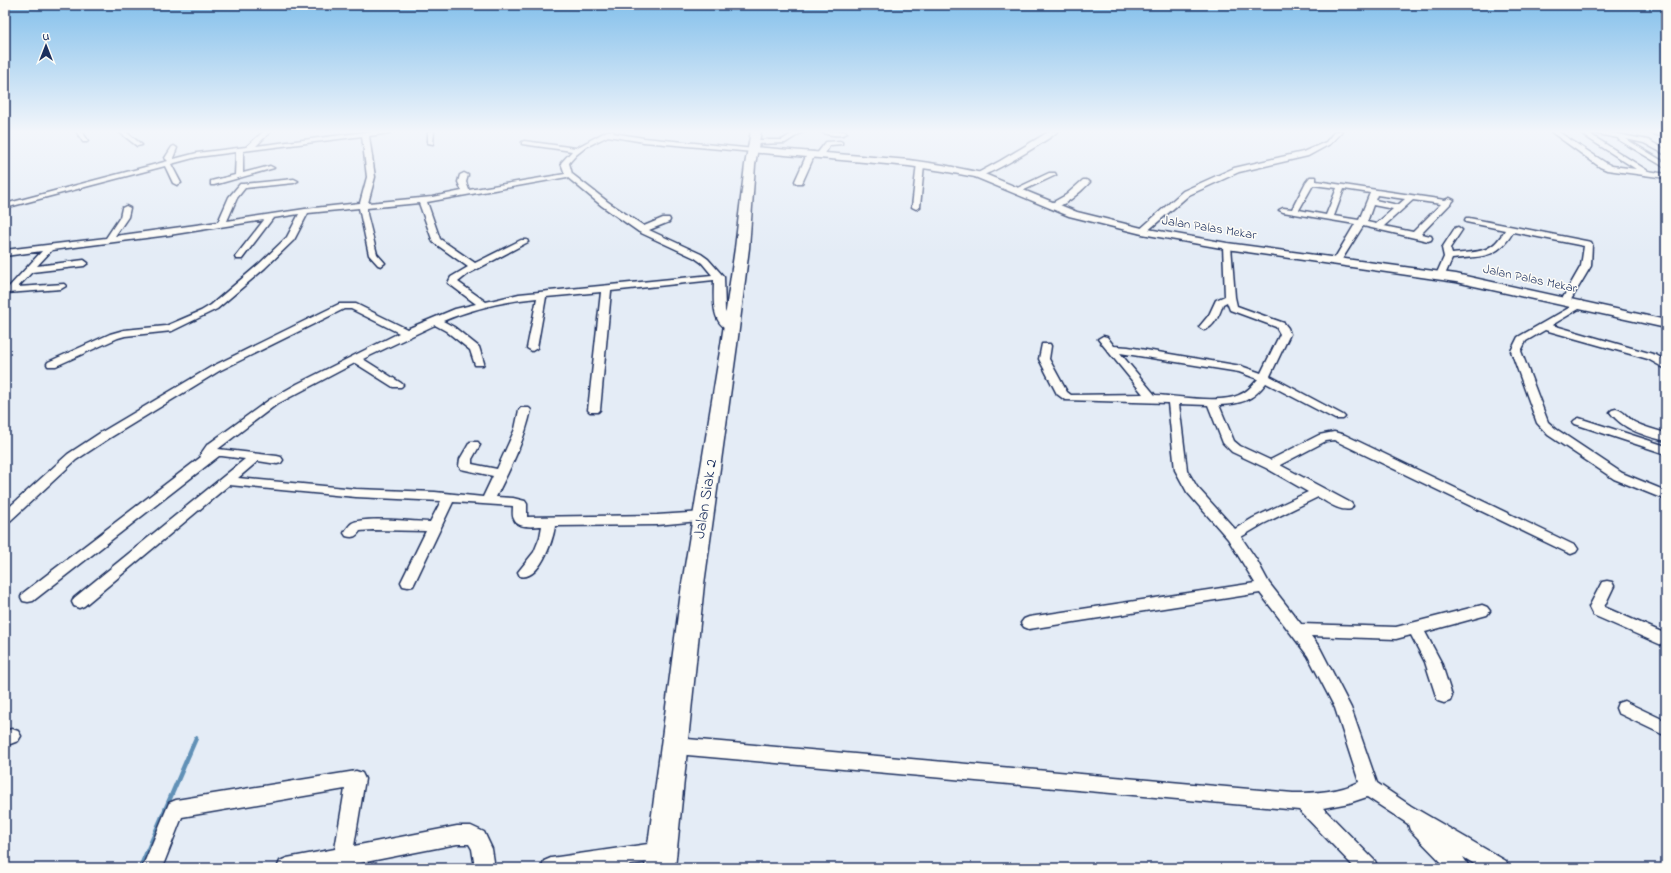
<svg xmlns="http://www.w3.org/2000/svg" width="1671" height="873" font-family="'Indie Flower',sans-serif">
	<rect width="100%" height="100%" fill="#e4ecf6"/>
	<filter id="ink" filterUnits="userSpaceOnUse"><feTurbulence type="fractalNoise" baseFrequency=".025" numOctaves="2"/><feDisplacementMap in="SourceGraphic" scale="8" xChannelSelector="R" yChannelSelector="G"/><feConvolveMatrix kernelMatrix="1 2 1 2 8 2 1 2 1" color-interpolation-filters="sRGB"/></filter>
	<g filter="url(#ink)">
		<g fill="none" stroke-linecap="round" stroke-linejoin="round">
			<path stroke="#6090b6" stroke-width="4.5" d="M140,868L196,738"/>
			<defs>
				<path id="minor" d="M76,131H82L88,141L87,142H83Z
					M118,131H125L142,145L137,146Z
					M264,131H271L256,146L373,131H392L389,133L369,136L375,177L368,203L432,197L462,191L458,182L460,175L464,173L468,175L466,182L469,190L565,174L561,163L572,151L522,144V142L524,141L576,148L607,131H614L613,133L644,138L755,149V151L753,152L644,142L608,136L586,147L576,155L569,163L572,174L608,202L644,226L663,218H669L670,220L669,222L649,230L701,254L708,259L724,277L725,311L729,320L736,327L731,330C710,325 714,296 714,280L611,291L600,410L598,412H590L588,410L601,292L546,297L537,348L532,351L527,348L537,298C505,301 472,309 443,321L454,327L479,347L484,363L483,365H475L470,350L446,331L435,325L363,359L401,383L403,385L401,387H393L355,363L277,404L218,449L277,456L281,457L283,460L281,463L277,464L258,461L238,478L356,489L435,492L483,497L493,476L461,469L459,466L460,459L470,442H478L480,445L472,459V464L497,469L515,429L519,410L521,408H529L531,410C524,442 510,469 496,497L513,498L525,501L527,504V517L657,515L704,512L709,514L711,517L709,520L657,525L555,526C553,541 539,581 520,576L518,572L534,552L540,537L542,526C534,526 517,529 514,519C512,516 513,510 513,506L453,502L415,582L413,586L408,587L403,586L401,582L426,531L373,530L360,531C356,537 353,538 346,536L344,533C346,530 349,525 352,523C365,516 413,522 430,522L441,501L356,497L229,485L84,606L79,608L74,606L72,602L74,598L245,459L222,456H219L33,601L28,602L23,601L21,597L23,593L201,457L200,455L207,445L269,400L297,384L399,333L351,309H344L219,371L108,439L76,460L10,521L5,523V511L68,454L100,433L211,367L339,304H356L407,329L455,309L476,304L448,283L451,277L468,267L433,242L419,203L367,208V214L377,254L385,263L381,266L378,265L369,255L359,208L308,213L294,240L265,268L217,309L172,331L125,336L118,338L56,366H48L47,364L48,362L110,334L124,330L166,326L201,311L211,305L259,264L287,237L299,214L273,218L242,259H236L235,257L264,220L169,235L52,250L37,266L84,260L88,263L84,266L32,272L18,287L64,284L66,286L61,289L7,293L5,291L7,289L42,251L5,256V250L106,238L120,217L122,208L126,206L130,208L128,217L115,236L218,222L229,197L240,184H243L294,179L298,181L294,183L245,188L237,198L227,221L305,209L360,203L367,177L362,136L243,151V173L270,166L274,168L214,185H211V181L235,175L236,152L197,157L171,164L181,183L177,185L173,183L165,166L5,208V204L168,161L165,158L172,147L174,146L177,148L173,158L174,159L197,153L246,147ZM567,177L602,206L639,232L695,258L702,263L712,275L519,294L486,302L458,282L468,274L528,242L527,240H521L475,263L440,239L427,202Z
					M428,131H434L433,144L428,143Z
					M796,131H804L785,143L754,144L751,142L754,140H782Z
					M820,131H844L847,133C842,137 825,135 820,131Z
					M1050,131H1058C1049,140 986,178 975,177L974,175L1000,161Z
					M1335,131H1342L1330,144L1308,156L1239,172L1189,195L1145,233H1139L1138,231L1183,191L1234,168L1303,152L1326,142Z
					M1550,131H1557L1606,163L1612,166L1636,169L1577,131H1585L1648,171L1666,174V178L1607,170L1600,167Z
					M1590,131H1603L1648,140L1666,150V155L1644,143L1626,139L1666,163V168L1619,140L1618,138L1593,133Z
					M1645,131H1655L1666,134V138Z
					M840,141L842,142V144L830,145L823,157H817L816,155L826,142Z
					M808,152H814L815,154L803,181L802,183H796L795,181Z
					M917,163H923L924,165L920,207L916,209L912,207Z
					M1049,173H1055L1056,175L1020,192H1014L1013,190Z
					M1310,177H1316V181L1445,200L1450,198L1454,200L1421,234L1431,236L1432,238L1431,240L1428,241L1363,226L1341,261L1337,264L1333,261L1355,224L1283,212L1279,210L1283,208L1292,209L1306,182ZM1313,185L1337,188L1326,215L1299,210ZM1344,189L1370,193L1359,220L1334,216ZM1377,195L1405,199L1398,205L1375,200ZM1413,200L1441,204L1413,232L1384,226ZM1373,205L1393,209L1376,224L1367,222Z
					M1083,180H1086L1090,182C1083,190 1061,210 1050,208V204L1066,195Z
					M1466,218H1469L1591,242L1592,244L1591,266L1569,303H1563L1561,301L1581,266L1584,246L1513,232C1497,260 1480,256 1452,259L1444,277H1438L1436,275L1444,257L1442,248L1455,228L1458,227L1462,230L1450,248L1452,254C1477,251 1491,255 1505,230L1466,222L1465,220Z
					M1227,243L1231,246L1235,297L1237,306L1284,323L1288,328L1290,334L1270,376L1343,415L1345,417L1343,419H1335L1266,383C1252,401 1241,404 1219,405L1234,441L1240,446L1270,460L1319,435L1334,432L1345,435L1576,546L1578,549L1576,552L1571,554L1566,552L1334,440L1326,441L1280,465L1351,503L1353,506L1351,509C1340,512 1327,502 1318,497L1263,524L1241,537L1256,559L1269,583L1301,624L1396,627L1482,605L1487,607L1490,611L1487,615L1425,632L1441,662L1452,696L1450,701L1444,703L1438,701L1436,696L1425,662L1411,635L1396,639L1311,636L1320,648L1351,708L1377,783L1411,806L1506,861L1509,868H1481L1463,857L1470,868H1447L1410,830L1408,824L1367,797L1349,803L1323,808L1375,861L1378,868H1355L1299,810L676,754L670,751L667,746L670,741L676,738L1293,793C1315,793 1339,792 1359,782L1335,708L1308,656L1260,593L1029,629L1024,627L1021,623L1024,619L1029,617L1255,583L1228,539L1187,492L1175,470L1168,403L1065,400L1057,394L1039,359L1042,344H1050L1051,346L1049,359L1067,392L1071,395L1143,394L1098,339L1103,336L1107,337L1114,346L1128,347L1241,366L1261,373L1280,334L1276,327L1230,310L1227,302L1223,304C1220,313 1215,327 1204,330L1199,327L1209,315L1216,300L1225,296L1223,246ZM1120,353L1239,372L1258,379C1252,386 1247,392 1239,395C1220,404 1177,396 1155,395ZM1179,404L1208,405L1223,443L1232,452L1266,468L1308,492L1253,518L1235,529L1197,487L1187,470Z
					M1581,301L1586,304L1584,306L1552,325L1656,355L1666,361V369L1648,359L1545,330L1526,341L1521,351L1548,422L1556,429L1622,473L1666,491V500L1614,479L1548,435L1537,423L1511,351L1518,337Z
					M1616,409C1623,410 1628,418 1634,422C1644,427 1655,430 1666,433V441C1646,436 1623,430 1610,412L1612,410Z
					M1579,418L1666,446V454L1575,424L1573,422L1575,420Z
					M1607,581L1612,582L1614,586L1604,607L1666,634V647L1593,615L1589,607L1602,582Z
					M1624,701L1666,721V736L1618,713L1616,708L1618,703Z
					M12,729L18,731L21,736L18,741L5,746V731Z
					M356,771L362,773L365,779L354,846L457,826H471L484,832L492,849L495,868H475L472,849L469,844H457L335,868H277L280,861L287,858L335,849L345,789L182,817L162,868H142L169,803L176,800Z
					M662,842L669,844L672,851L669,858L662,860L612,868H541L544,861L551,858Z"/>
				<path id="major" d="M753,147L909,160L943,165L982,173L1077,212L1142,228L1227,243L1456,274L1666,320V328L1456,282L1227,249L1142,234L1069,216L975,177L943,171L909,166L750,152L748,150L750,148Z"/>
				<path id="highway" d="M751,131H761L755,165L749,248L737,345L704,584L675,868H645L682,584L721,345L735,248L745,165Z"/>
			</defs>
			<use href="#minor" stroke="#1b2f5e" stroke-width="3"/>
			<use href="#major" stroke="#1b2f5e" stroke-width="3"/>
			<use href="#highway" stroke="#1b2f5e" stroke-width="3"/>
			<use href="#minor" fill="#fdfcf7" fill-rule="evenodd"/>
			<use href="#major" fill="#fdfcf7" fill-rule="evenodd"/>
			<use href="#highway" fill="#fdfcf7" fill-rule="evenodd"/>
		</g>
	</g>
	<linearGradient id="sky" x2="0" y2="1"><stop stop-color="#84c0eb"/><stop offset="0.52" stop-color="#f3f6fb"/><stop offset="1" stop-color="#f3f6fb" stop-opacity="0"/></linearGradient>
	<rect width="1671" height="253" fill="url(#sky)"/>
	<g text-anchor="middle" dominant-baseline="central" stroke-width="3" stroke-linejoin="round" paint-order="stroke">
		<g font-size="13" fill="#1b2f5e" stroke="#fdfcf7">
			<text transform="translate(1209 228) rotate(9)">Jalan Palas Mekar</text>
			<text transform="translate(1530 279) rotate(12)">Jalan Palas Mekar</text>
		</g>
		<g font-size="16" fill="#1b2f5e" stroke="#fdfcf7">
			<text transform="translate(706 499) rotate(-81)">Jalan Siak 2</text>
		</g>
	</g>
	<rect width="1671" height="873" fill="none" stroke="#fdfcf7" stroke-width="20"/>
	<rect x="10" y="10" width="1651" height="853" fill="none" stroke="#1b2f5e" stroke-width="1.5" filter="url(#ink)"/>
	<g transform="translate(46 46)" stroke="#fdfcf7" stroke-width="3" paint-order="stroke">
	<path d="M0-3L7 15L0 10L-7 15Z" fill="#1b2f5e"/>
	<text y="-6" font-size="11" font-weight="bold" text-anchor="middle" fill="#1b2f5e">U</text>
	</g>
</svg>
